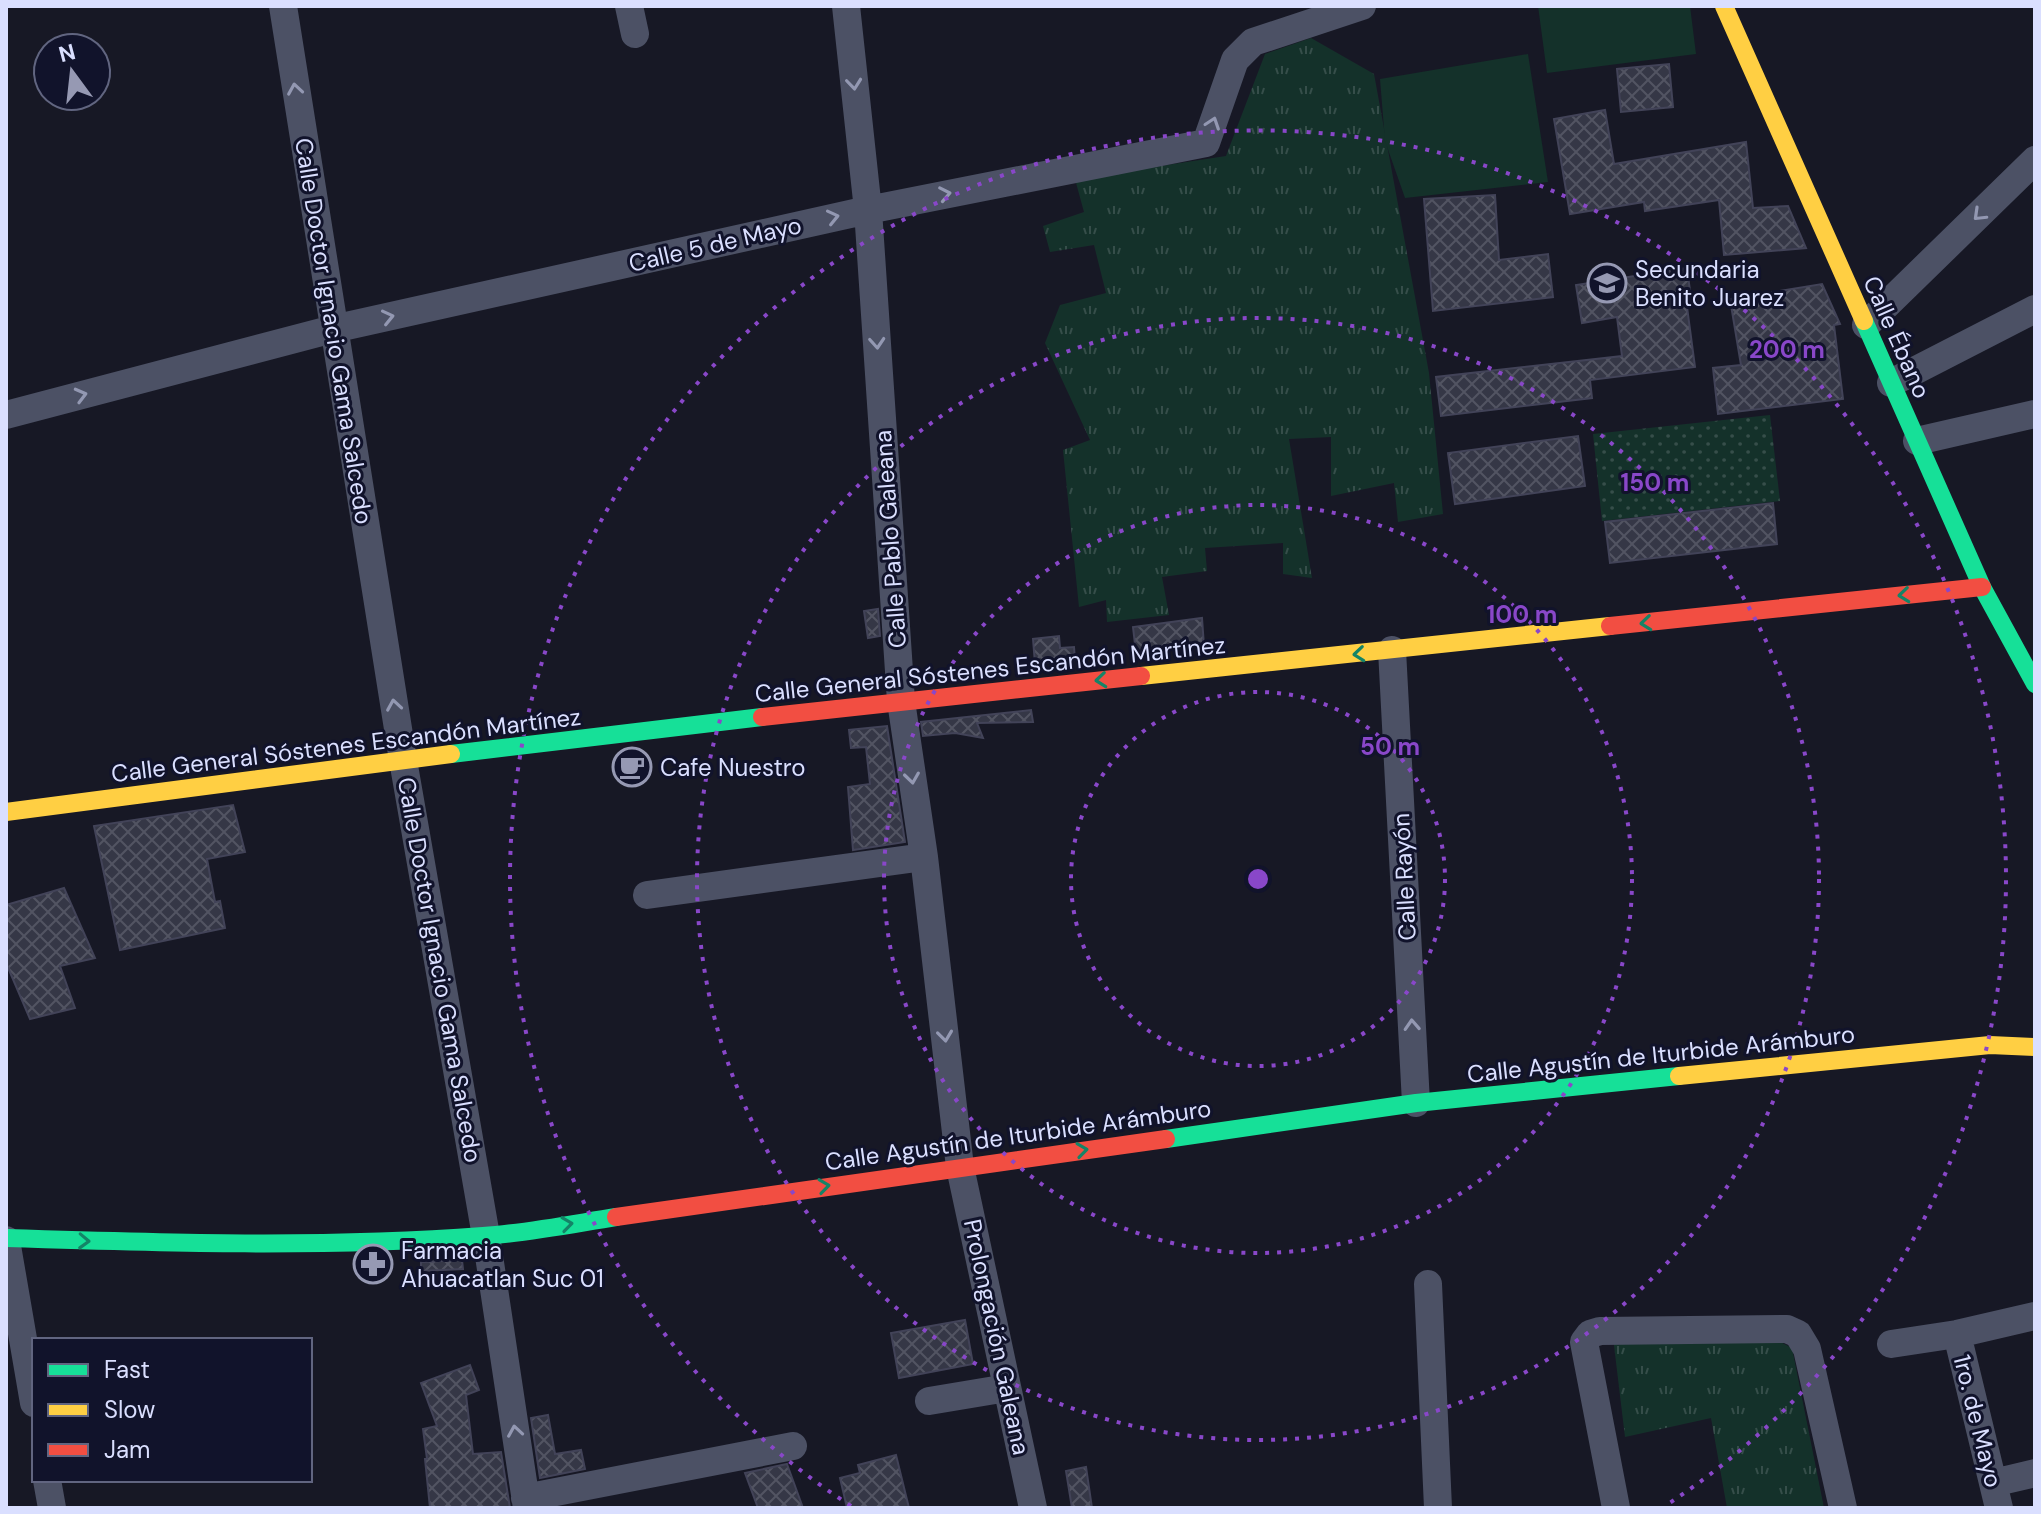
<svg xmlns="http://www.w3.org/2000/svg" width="2041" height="1514" font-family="'DM Sans',sans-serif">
	<defs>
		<pattern id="grass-tufts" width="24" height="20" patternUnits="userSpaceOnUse" patternTransform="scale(2)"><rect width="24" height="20" fill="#14312a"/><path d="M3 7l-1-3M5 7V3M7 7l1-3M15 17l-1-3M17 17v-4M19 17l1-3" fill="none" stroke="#364e4a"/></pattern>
		<pattern id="garden-dots" width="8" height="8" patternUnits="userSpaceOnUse" patternTransform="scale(2)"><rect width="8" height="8" fill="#14312a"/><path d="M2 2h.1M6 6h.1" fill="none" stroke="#364e4a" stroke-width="1.8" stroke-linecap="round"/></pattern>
		<pattern id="building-cross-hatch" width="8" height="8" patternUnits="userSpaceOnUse" patternTransform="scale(2)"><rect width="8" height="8" fill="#353746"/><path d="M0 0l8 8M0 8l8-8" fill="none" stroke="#525462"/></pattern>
	</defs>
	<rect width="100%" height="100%" fill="#171825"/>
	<path fill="url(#grass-tufts)" d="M1311,38L1374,74L1429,373L1443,514L1398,522L1394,483L1331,496V437L1289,439L1312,578L1283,574V543L1205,548L1207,571L1162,577L1169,615L1107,622L1106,600L1079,607L1063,450L1090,440L1045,343L1060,305L1106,293L1094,245L1050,252L1043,226L1084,212L1075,179L1226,156L1265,54Z
		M1765,1334L1792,1348L1824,1508H1727L1711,1418L1625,1437L1613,1337Z"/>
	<path fill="url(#garden-dots)" d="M1770,415L1780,501L1602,521L1593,434Z"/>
	<path fill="#14312a" d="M1538,6H1690L1696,54L1547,73Z
		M1528,54L1548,182L1405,198L1385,141L1380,79Z"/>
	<path fill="url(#building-cross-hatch)" stroke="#424358" stroke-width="2" d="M1669,64L1673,107L1621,112L1617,69Z
		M1605,110L1614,164L1746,142L1753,208L1788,206L1806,248L1724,255L1719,200L1645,211L1644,202L1570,214L1554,119Z
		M1495,195L1499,260L1548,254L1553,297L1433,311L1424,199Z
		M1687,268L1692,306L1687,307L1695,367L1590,380L1592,398L1441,416L1436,377L1622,356L1617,317L1582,323L1576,285Z
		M1822,284L1840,324L1834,325L1843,399L1718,414L1713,368L1741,365L1730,299Z
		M1578,436L1585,486L1455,504L1448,453Z
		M1773,503L1777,544L1610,563L1605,522Z
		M878,609L880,636L868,638L864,611Z
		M1202,618L1204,646L1136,653L1133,627Z
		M1059,636L1060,648L1074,647L1075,660L1035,664L1033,639Z
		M1031,710L1033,722L977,723L983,738L955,733L923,736L921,722Z
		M887,726L905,842L853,850L848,787L870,784L866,747L851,748L849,730Z
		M233,805L245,852L207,859L215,902L220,901L225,928L120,950L94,826Z
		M64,888L95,958L60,966L75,1008L30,1019L6,963V905Z
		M462,1260L463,1269L421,1271V1262Z
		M965,1320L973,1364L899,1378L891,1333Z
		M470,1365L479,1390L466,1395L473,1454L501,1452L510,1508H430L425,1459H427L423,1429L437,1426L421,1383Z
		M548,1415L555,1454L581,1450L585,1469L540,1478L531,1418Z
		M896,1455L909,1508H847L840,1478L860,1473L858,1465Z
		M787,1464L803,1508H758L745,1473Z
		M1086,1467L1092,1508H1072L1066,1471Z"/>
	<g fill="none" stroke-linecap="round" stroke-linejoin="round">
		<path stroke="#4c5165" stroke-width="28" d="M283,6L403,760L486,1236L527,1508
			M629,6L635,34
			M846,6L868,210L901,701L924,857L960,1167L1033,1508
			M1866,325L2035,160
			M1891,383L2035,309
			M6,415L333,329L868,210L1206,143L1235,60L1253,42L1362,6
			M1917,441L2035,414
			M1392,650L1416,1103
			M647,895L924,857
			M6,1240L34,1403
			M1428,1284L1438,1508
			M1957,1334L1999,1508
			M1891,1344L1957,1334L2035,1316
			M929,1401L1007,1388
			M47,1480L52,1508
			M1993,1483L2035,1473
			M525,1498L793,1446
			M1616,1508L1584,1342L1590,1334L1600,1331L1787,1329L1798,1334L1807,1349L1843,1508"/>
		<path stroke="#16e098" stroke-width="18" d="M1864,321L1982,587L2035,684
			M451,754L762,717
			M1166,1139L1416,1103L1679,1076
			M6,1238C165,1243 325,1248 483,1236C527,1233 572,1224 616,1217"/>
		<path stroke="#ffcf43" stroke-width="18" d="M1724,6L1864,321
			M1141,676L1610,626
			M6,812L451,754
			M1679,1076L1990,1045L2035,1047"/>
		<path stroke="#f24e42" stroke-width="18" d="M1610,626L1982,587
			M762,717L1141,676
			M616,1217L1166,1139"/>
	</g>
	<defs><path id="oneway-chevron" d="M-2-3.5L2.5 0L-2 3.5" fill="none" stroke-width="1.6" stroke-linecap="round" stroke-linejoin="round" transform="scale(2)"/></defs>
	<g stroke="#9398b2">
		<use href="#oneway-chevron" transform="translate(854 84) rotate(84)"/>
		<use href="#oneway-chevron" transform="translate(295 89) rotate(-99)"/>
		<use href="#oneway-chevron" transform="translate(1213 123) rotate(-71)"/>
		<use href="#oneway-chevron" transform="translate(945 194) rotate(-11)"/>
		<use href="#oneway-chevron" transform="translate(1979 215) rotate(136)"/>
		<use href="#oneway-chevron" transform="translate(833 217) rotate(-13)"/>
		<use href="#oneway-chevron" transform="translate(388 317) rotate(-13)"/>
		<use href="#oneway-chevron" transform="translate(877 343) rotate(86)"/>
		<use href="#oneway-chevron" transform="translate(81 395) rotate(-15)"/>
		<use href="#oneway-chevron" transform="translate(394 705) rotate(-99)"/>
		<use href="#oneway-chevron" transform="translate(912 778) rotate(82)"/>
		<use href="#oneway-chevron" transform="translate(1412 1025) rotate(-93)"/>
		<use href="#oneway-chevron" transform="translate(945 1036) rotate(83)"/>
		<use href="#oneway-chevron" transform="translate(515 1431) rotate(-99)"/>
	</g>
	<g stroke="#148467">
		<use href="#oneway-chevron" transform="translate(1904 595) rotate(174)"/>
		<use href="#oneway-chevron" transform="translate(1646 623) rotate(174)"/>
		<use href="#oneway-chevron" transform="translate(1359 654) rotate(174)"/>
		<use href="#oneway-chevron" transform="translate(1101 680) rotate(174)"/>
		<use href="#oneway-chevron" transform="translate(1082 1150) rotate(-8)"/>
		<use href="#oneway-chevron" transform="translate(824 1186) rotate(-8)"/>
		<use href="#oneway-chevron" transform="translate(567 1224) rotate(-8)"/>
		<use href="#oneway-chevron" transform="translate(84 1241) rotate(2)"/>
	</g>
	<g fill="none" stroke="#8947c9" stroke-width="4" stroke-dasharray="4 8">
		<circle cx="1258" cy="879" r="187"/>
		<circle cx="1258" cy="879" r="374"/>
		<circle cx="1258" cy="879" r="561"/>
		<path d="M851 1506A748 748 0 1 1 1665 1506"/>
	</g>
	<defs>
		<symbol id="school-ring" viewBox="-11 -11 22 22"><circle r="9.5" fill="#11132b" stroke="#9699b3" stroke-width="1.5"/><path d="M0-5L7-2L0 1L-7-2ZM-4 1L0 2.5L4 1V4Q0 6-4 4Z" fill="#9699b3"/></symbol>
		<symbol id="cafe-ring" viewBox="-11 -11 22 22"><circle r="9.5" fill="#11132b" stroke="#9699b3" stroke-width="1.5"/><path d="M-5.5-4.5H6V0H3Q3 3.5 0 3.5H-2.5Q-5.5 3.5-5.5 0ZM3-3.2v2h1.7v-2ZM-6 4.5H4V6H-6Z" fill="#9699b3"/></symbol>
		<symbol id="pharmacy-ring" viewBox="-11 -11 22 22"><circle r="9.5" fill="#11132b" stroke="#9699b3" stroke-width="1.5"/><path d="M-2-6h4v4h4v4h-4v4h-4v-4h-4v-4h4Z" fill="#9699b3"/></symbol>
	</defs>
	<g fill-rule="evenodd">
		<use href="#school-ring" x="1585" y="261" width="44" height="44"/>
		<use href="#cafe-ring" x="610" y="745" width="44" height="44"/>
		<use href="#pharmacy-ring" x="351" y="1242" width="44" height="44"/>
	</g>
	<g text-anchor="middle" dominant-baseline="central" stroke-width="6" stroke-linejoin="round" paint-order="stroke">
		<g font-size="24" fill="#dadfff" stroke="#11132b">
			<text transform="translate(715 244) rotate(-13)">Calle 5 de Mayo</text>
			<text transform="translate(334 331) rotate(81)">Calle Doctor Ignacio Gama Salcedo</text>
			<text transform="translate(1897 337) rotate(66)">Calle Ébano</text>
			<text transform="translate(890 539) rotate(-94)">Calle Pablo Galeana</text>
			<text transform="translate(990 669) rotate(-6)">Calle General Sóstenes Escandón Martínez</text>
			<text transform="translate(346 745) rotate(-7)">Calle General Sóstenes Escandón Martínez</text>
			<text transform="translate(1404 877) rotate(-93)">Calle Rayón</text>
			<text transform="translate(440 970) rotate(80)">Calle Doctor Ignacio Gama Salcedo</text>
			<text transform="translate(1661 1054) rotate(-6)">Calle Agustín de Iturbide Arámburo</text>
			<text transform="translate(1018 1135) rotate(-8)">Calle Agustín de Iturbide Arámburo</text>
			<text transform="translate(997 1337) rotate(78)">Prolongación Galeana</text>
			<text transform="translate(1978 1421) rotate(76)">1ro. de Mayo</text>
		</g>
		<g font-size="24" fill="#dadfff" stroke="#11132b" text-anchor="start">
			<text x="1635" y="269">Secundaria<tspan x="1635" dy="28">Benito Juarez</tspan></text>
			<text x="660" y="767">Cafe Nuestro</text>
			<text x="401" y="1250">Farmacia<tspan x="401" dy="28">Ahuacatlan Suc 01</tspan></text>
		</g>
	</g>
	<circle cx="1258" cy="879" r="12" fill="#8947c9" stroke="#11132b" stroke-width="4"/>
	<g font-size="24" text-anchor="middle" font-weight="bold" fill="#8947c9" stroke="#11132b" stroke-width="6" stroke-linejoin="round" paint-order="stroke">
		<text x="1787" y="358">200 m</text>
		<text x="1655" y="491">150 m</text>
		<text x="1522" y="623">100 m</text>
		<text x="1390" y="755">50 m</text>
	</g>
	<rect width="2041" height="1514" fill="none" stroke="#dadfff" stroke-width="16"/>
	<rect x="32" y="1338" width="280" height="144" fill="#11132b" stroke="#616580" stroke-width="2"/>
	<rect x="48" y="1364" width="40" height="12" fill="#16e098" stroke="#616580" stroke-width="2"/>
	<text x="104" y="1378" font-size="24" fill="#dadfff">Fast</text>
	<rect x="48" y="1404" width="40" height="12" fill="#ffcf43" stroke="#616580" stroke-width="2"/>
	<text x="104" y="1418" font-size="24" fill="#dadfff">Slow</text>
	<rect x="48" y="1444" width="40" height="12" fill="#f24e42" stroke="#616580" stroke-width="2"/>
	<text x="104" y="1458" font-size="24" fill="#dadfff">Jam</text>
	<g transform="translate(72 72) rotate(345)"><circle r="38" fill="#11132b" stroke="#616580" stroke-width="2"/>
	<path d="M0-6L14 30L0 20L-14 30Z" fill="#9699b3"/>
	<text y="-12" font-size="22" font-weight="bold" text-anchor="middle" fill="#dadfff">N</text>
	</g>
</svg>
